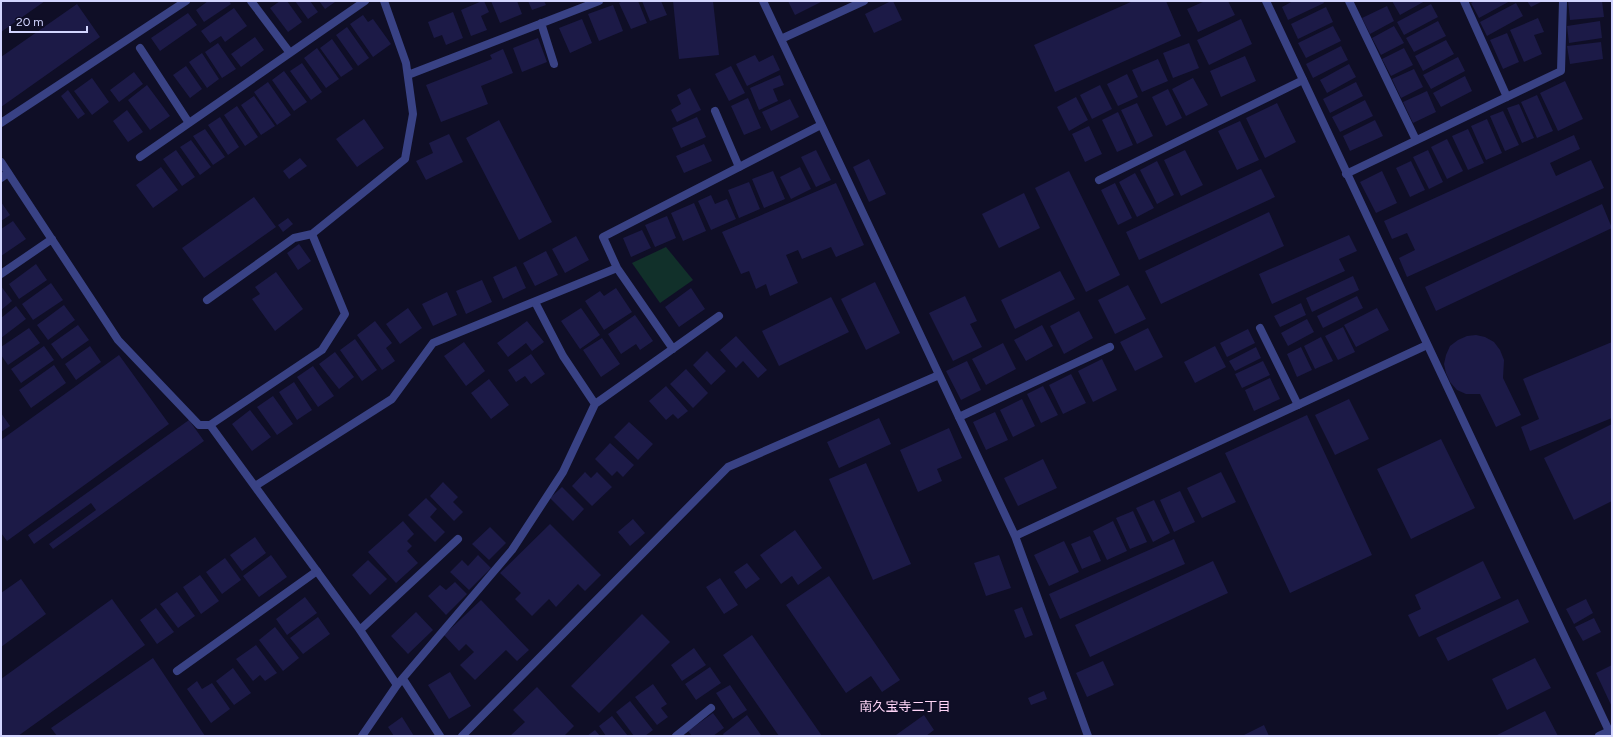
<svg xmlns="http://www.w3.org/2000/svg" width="1613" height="737" font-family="Figtree,'Noto Sans JP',sans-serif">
	<rect width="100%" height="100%" fill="#0f0e26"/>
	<path fill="#11302a" d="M666,247L693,280L660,303L632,263Z"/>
	<path fill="#1c1a47" d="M1,1H45L1,32Z
		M208,1H229L231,4L204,22L196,10Z
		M280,1H287L302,22L288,32L270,8Z
		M295,1H310L318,12L308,19Z
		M319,1H334L335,2L325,9Z
		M482,1H484L489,12L481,16L487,30L471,36L461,10Z
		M491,1H517L522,14L500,23Z
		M528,1H544L546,5L532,10Z
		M623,1H638L647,23L631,29L619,3Z
		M642,1H661L667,15L650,21Z
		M673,1H713L719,55L679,59Z
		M788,1H823L795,15Z
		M891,1H893L902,20L874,33L865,14Z
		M1133,1H1166L1181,36L1055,92L1034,45Z
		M1205,1H1228L1235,15L1198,32L1187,9Z
		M1293,1H1323L1324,3L1288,20L1282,7Z
		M1392,1H1425L1400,15Z
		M1475,1H1510L1479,18L1471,3Z
		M1527,1H1543L1531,7Z
		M1568,1H1602L1604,17L1570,20Z
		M1516,3L1523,16L1487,36L1480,22Z
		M77,4L100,37L1,107V57Z
		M1431,4L1438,17L1404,35L1397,22Z
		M613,5L623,31L599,41L588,14Z
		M1387,6L1394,21L1370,34L1362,18Z
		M1326,7L1333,22L1298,39L1291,24Z
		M234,8L247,26L225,42L221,36L210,43L201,31Z
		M453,12L463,38L446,45L442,35L434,38L428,22Z
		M188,13L197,25L160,51L151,38Z
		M363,15L368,22L373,19L391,44L373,57L350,24Z
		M1538,18L1544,32L1534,35L1542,54L1524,62L1510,30Z
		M582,19L592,43L570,53L559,28Z
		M1241,19L1252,44L1209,65L1197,40Z
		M1438,21L1446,36L1414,52L1406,38Z
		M1600,21L1602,38L1569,43L1567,26Z
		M1333,26L1341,41L1306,58L1298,43Z
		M1394,26L1404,43L1381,55L1372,38Z
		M347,27L369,58L358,66L336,35Z
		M1507,33L1519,62L1503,69L1490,40Z
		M255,37L264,50L241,67L231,54Z
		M538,38L547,62L522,72L513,48Z
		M332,39L353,69L341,77L320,48Z
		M1446,40L1454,54L1423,71L1415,56Z
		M1601,42L1603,59L1570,64L1567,46Z
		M218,43L236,69L222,78L205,52Z
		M1189,43L1199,68L1173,78L1163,53Z
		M1341,46L1348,60L1313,78L1306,64Z
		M317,48L339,79L326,88L304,58Z
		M1404,48L1413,65L1391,76L1382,59Z
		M503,49L513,73L481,86L488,104L441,122L426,85L492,59L490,55Z
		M202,53L219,79L207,88L189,62Z
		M755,55L759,62L773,55L780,70L747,86L736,64Z
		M1245,56L1256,81L1221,97L1210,71Z
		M1458,57L1465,71L1431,89L1423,75Z
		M1158,59L1168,81L1142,92L1132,70Z
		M302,63L322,92L311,100L290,71Z
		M1349,64L1356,77L1327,93L1320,80Z
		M186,66L202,89L190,98L173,75Z
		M731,66L745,93L729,101L715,74Z
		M1414,69L1423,87L1401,98L1392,79Z
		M284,71L307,102L294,111L272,80Z
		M134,72L143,84L119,102L110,90Z
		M1127,74L1138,97L1118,106L1107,84Z
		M780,75L784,85L773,89L778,101L759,110L750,88Z
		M1465,76L1472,91L1441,107L1433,93Z
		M92,78L109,102L92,115L74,91Z
		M1193,78L1208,105L1186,116L1172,89Z
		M1565,81L1583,119L1558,131L1540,93Z
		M268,82L291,115L277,125L254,92Z
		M1356,82L1363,96L1330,113L1323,99Z
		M147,85L170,116L150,130L128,100Z
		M1100,85L1112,109L1092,119L1080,95Z
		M690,88L701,110L677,122L671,110L681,104L677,95Z
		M1168,89L1182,118L1166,126L1152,97Z
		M68,90L85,114L78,119L61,96Z
		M1427,91L1436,112L1413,123L1403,102Z
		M1537,95L1553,131L1537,138L1521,102Z
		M254,96L275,126L261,135L241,105Z
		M1076,97L1088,120L1069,131L1057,107Z
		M748,98L761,128L744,135L731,106Z
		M790,99L799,117L771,131L762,112Z
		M1365,100L1373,116L1340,132L1332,117Z
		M1137,103L1153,136L1137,144L1121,110Z
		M1277,103L1296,142L1265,158L1246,118Z
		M1519,104L1534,138L1522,143L1507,108Z
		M237,106L258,137L245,146L224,115Z
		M127,110L143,132L128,142L113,121Z
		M1503,111L1519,145L1505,151L1490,116Z
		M1118,112L1133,145L1117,152L1102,120Z
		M220,117L239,147L228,155L208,125Z
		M697,117L706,137L681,148L672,128Z
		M364,119L384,148L357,167L336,139Z
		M1487,119L1502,153L1486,160L1471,126Z
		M499,120L552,222L519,240L466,138Z
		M1375,120L1383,136L1350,151L1343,136Z
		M1240,121L1259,160L1237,170L1218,131Z
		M1089,126L1102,154L1085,162L1072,134Z
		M205,129L225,157L213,165L193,136Z
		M1468,129L1484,163L1468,170L1452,136Z
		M449,134L463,162L426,180L416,161L433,153L429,143Z
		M1574,135L1580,149L1550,163L1556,176L1591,160L1604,188L1407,277L1399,258L1415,250L1407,233L1392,239L1384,221Z
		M1447,139L1463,171L1447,179L1431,147Z
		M191,140L211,167L200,175L180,147Z
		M704,144L712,161L684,173L676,156Z
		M176,150L195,177L182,186L163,159Z
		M816,150L831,180L816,187L801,157Z
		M1185,150L1203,185L1181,196L1164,160Z
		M1428,150L1443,182L1429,189L1413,157Z
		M300,158L307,166L289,179L283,171Z
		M869,159L886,194L869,202L853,167Z
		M1157,161L1174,195L1157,204L1140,170Z
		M1411,161L1425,190L1410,197L1396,168Z
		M161,167L178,190L153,208L136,185Z
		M800,167L811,189L791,199L780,177Z
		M1261,169L1275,197L1139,260L1126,232Z
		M773,171L785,199L764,208L752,179Z
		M1069,171L1120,275L1086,292L1035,188Z
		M1382,171L1397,203L1376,213L1360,182Z
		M1135,173L1154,208L1137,217L1119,182Z
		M749,182L760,209L739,218L728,190Z
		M836,183L864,245L836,257L831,247L802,259L798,250L786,255L798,283L770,296L766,284L756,289L749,271L741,274L722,232Z
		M1115,183L1132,218L1118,225L1101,190Z
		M1024,193L1040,228L999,248L982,214Z
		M711,195L715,204L727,199L736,219L711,230L698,201Z
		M254,197L276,227L204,278L182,248Z
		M1,202L10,215L1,221Z
		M694,203L706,231L683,241L671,213Z
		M1602,204L1612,228L1436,311L1425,287Z
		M1269,212L1284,246L1161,304L1145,271Z
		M667,216L676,238L655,247L645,225Z
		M288,218L293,224L283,232L278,225Z
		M13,221L26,239L1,256V229Z
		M642,230L651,248L631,257L623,238Z
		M1349,235L1357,251L1339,259L1345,271L1272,304L1259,274Z
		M576,236L589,260L565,273L552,249Z
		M299,244L311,261L298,270L287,253Z
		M546,251L558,275L535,286L523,263Z
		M36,264L47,280L19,299L9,284Z
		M516,266L526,288L503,299L493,277Z
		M1060,271L1075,299L1015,329L1001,300Z
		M276,272L303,309L275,331L252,299L260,294L255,287Z
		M1353,276L1359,290L1312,312L1306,298Z
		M482,280L492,302L466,314L456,291Z
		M875,282L900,333L866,350L841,299Z
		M51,283L63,300L33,320L22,304Z
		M1128,285L1146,319L1115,334L1098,300Z
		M1,286L12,301L1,310Z
		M616,288L632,312L604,330L585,301L600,291L604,296Z
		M691,288L705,309L679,327L665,307Z
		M447,292L457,315L433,326L422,304Z
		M965,296L977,321L970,324L982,347L953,361L929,313Z
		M1357,296L1363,308L1323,328L1317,316Z
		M831,297L849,332L779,366L762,331Z
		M1301,303L1306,315L1280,327L1274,316Z
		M64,305L75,320L48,340L37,325Z
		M16,306L26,319L1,338V318Z
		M408,308L422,328L400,344L386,324Z
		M581,308L600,335L580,349L561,321Z
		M1377,308L1389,330L1356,347L1344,325Z
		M1079,311L1093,338L1064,354L1050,326Z
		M635,315L653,341L640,350L636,344L621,354L608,334Z
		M1307,319L1314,332L1288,346L1281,333Z
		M375,321L392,343L386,348L395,361L382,370L357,335Z
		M527,321L544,342L532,351L526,343L508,357L497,343Z
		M78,325L89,340L62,359L51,344Z
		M1042,325L1053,346L1026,361L1014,340Z
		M1343,327L1355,352L1338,360L1325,336Z
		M29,328L40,343L8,365L1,355V347Z
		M1148,328L1163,357L1135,371L1120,342Z
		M1248,329L1255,343L1227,357L1220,343Z
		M1476,335L1485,337L1494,342L1500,350L1504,360L1503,378L1521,415L1496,427L1480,394H1466L1457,390L1450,382L1446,373L1444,364L1446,355L1450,346L1458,340L1467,336Z
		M736,336L767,370L758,378L743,361L736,368L720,350Z
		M1321,337L1333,361L1315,369L1304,346Z
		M602,338L620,364L601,377L583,350Z
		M355,339L377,370L362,381L340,350Z
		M464,342L485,371L466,386L444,356Z
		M1612,342V418L1530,451L1521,427L1539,419L1523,379Z
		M1003,343L1016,369L986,385L972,359Z
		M44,346L54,360L21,383L11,369Z
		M90,346L101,362L76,380L65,364Z
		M1215,346L1226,367L1195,383L1184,362Z
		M1256,347L1261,358L1235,371L1229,361Z
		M1301,347L1312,370L1297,377L1287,354Z
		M707,351L726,371L711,385L693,365Z
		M335,352L354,377L339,389L319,364Z
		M531,354L545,374L531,384L525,376L516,382L508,370Z
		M119,355L169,424L7,541L1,533V440Z
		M1102,359L1117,390L1093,402L1078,371Z
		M967,361L981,390L961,400L946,371Z
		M1263,361L1270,375L1242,388L1235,374Z
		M54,365L66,383L31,408L19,390Z
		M313,366L334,396L318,407L297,377Z
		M686,369L708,393L693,408L670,384Z
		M1071,374L1086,403L1063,414L1049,385Z
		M1270,378L1280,399L1254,411L1245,390Z
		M489,379L509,405L491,419L471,393Z
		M294,382L312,410L297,420L279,392Z
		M666,386L688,411L678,419L673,414L666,420L649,401Z
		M1043,386L1058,415L1041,423L1027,394Z
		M273,396L293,424L277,435L257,407Z
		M1022,399L1035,426L1013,437L1000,410Z
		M1349,399L1369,439L1335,455L1315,415Z
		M250,410L271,437L252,451L232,424Z
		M995,412L1008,440L986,450L973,422Z
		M1,413L10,426L1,432Z
		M1307,415L1372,555L1290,593L1225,453Z
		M879,418L891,444L839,468L827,442Z
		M189,420L204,441L53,549L49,544L96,510L91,503L34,544L28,535Z
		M629,422L653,444L638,460L614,437Z
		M1612,424V501L1574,520L1544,458Z
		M949,428L962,458L937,469L942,481L918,492L900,450Z
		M1441,439L1475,508L1411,539L1377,469Z
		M610,443L634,465L623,477L617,471L612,476L595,459Z
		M1043,459L1057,488L1018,506L1004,478Z
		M866,463L911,564L873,580L829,479Z
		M585,472L591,478L597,472L612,487L592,506L572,486Z
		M1221,472L1236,502L1202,518L1187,488Z
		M443,482L458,497L453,502L463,512L454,521L430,496Z
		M562,487L584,509L573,521L550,498Z
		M1180,491L1195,522L1174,532L1160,500Z
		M426,498L437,509L430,517L445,532L435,542L408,515Z
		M1154,500L1170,533L1153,542L1136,508Z
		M1133,511L1147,542L1130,549L1116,518Z
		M633,519L645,533L630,546L618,532Z
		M403,521L414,534L407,541L412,546L407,551L418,563L396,583L368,552Z
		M1113,521L1127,551L1107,560L1093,531Z
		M550,524L601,575L585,591L578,584L556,607L549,599L532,616L515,599L521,593L500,573Z
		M490,527L506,543L489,560L472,544Z
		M795,530L822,568L798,585L792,576L781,584L760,555Z
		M1090,536L1101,561L1082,569L1071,544Z
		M255,537L266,553L242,571L230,555Z
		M1174,539L1185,564L1060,619L1049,594Z
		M1064,541L1079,572L1049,586L1034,555Z
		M271,555L287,577L259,597L243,576Z
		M478,555L491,568L469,590L450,572L462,560L468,566Z
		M999,555L1011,588L986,596L974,563Z
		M225,558L241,580L222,594L206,572Z
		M368,560L387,579L370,595L352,575Z
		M1213,561L1228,593L1090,657L1075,625Z
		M1483,561L1501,598L1419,637L1408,615L1421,609L1415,595Z
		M747,563L760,579L746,589L734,572Z
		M200,575L219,601L201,614L183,587Z
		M829,576L900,680L882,692L871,676L846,693L786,605Z
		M720,578L738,605L724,614L706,587Z
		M21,579L46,614L1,647V593Z
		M455,582L467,594L446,615L428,596L440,585L446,590Z
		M177,592L195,616L178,628L160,604Z
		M305,597L317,613L287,635L276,619Z
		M112,599L145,645L18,736H1V679Z
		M1518,599L1529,622L1448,661L1436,638Z
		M1586,599L1593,613L1574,624L1566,609Z
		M481,600L529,650L517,661L506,650L475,680L460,665L474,652L466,644L459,651L444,635Z
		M1022,607L1033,635L1025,638L1014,610Z
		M156,608L174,632L157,644L140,620Z
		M416,612L433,630L408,654L391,636Z
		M642,614L670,642L599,713L571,686Z
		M318,617L330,634L303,654L290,638Z
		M1594,618L1601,632L1583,641L1575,627Z
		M275,627L299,658L283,671L259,640Z
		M752,635L822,736H779L723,655Z
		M256,645L277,673L265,681L260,675L253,681L236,659Z
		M694,648L706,665L682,681L671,665Z
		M153,658L205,736H57L51,728Z
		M1535,658L1551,688L1507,710L1492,679Z
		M1103,661L1114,685L1087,697L1076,673Z
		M1612,665V707L1596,673Z
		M710,667L721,683L696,700L685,684Z
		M233,668L251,693L234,705L216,681Z
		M450,672L471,706L449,719L428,685Z
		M197,681L202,689L212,683L230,709L211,723L187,689Z
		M653,684L667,704L661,708L668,717L657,725L635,697Z
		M730,685L747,710L733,719L716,693Z
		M537,687L574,726L564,736H510L525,722L513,710Z
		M1044,691L1047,699L1031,705L1028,698Z
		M630,701L653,730L645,736H634L616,712Z
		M1545,711L1558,736H1495Z
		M713,713L724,728L713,736H692L688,731Z
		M747,715L761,735L724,736L723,734Z
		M924,715L934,730L926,736H897L896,735Z
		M612,716L628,736H606L599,726Z
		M402,717L414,736H394L388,727Z
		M1264,725L1269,736H1242Z
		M595,730L600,736H587Z"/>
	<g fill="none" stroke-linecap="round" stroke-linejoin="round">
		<path stroke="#394285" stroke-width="8" d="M715,111L739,167
			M1,123L186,1
			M1,178L8,173
			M1260,328L1298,405
			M959,417L1110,347
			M177,671L317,571"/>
		<path stroke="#394285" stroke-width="8" d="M251,1L290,53
			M763,1L1015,536L1088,736
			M1349,1L1416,140
			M1464,1L1507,97
			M541,23L554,64
			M781,39L864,1
			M140,48L189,123
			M408,75L599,1
			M140,157L365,1
			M1,162L118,340L199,425H210L322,350L345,314L312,234L405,159L413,114L406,63L384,1
			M1346,174L1561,71L1563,1
			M1099,180L1303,80
			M617,268L673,349
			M1,274L52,239
			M207,300L294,238L312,234
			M535,302L563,356L595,404
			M210,425L360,630L397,685
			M255,486L392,399L433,343L617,268L603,237L821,125
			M1015,536L1427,345
			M360,630L458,539
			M403,679L440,736
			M362,736L397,685L512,550L563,472L595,404L719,316
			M462,736L728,467L939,375
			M676,736L711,708
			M1599,736L1612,730"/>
		<path stroke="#394285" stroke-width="8" d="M1266,1L1609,731"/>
	</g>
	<g text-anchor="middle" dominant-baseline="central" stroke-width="3" stroke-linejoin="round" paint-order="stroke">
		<g font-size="13" fill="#ffd5f7" stroke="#0f0e26">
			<text x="905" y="706">南久宝寺二丁目</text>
		</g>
	</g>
	<rect width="1613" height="737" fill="none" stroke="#d3d5ff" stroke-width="4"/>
	<path d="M10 26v6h77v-6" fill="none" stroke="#d3d5ff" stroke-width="2"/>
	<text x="16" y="26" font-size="12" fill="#d3d5ff" stroke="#0f0e26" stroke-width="3" paint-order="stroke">20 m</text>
</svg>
